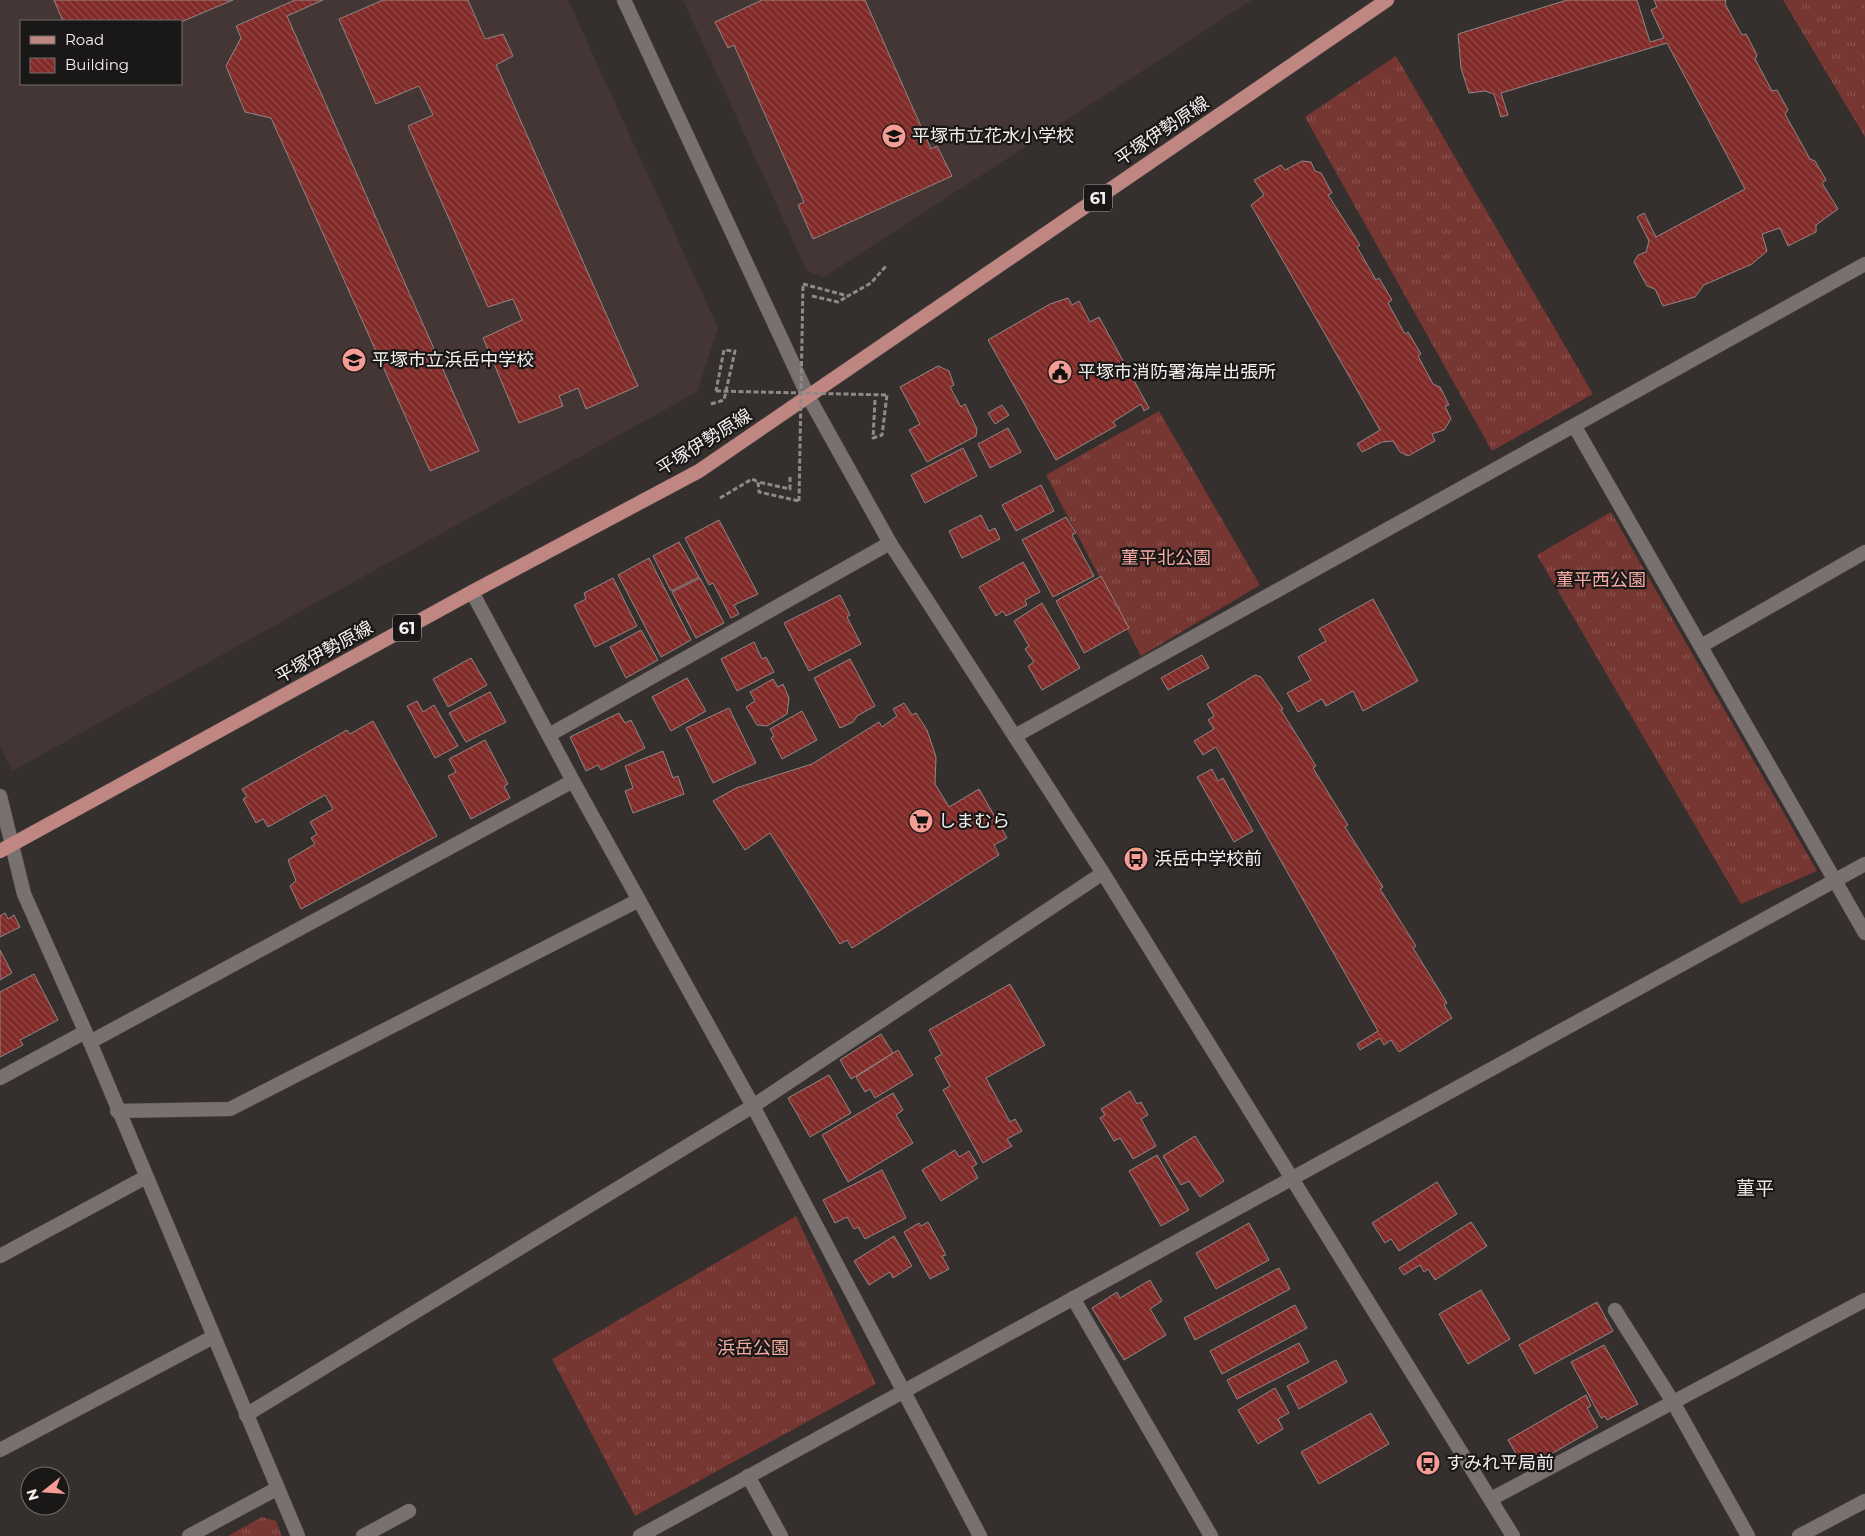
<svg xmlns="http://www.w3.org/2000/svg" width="1865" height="1536" font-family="Montserrat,'Noto Sans JP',sans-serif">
	<defs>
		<pattern id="grass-tufts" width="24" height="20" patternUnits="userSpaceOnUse" patternTransform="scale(1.25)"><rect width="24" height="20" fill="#763632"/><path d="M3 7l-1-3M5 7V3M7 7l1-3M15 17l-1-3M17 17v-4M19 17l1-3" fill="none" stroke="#8a5350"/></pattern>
		<pattern id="building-back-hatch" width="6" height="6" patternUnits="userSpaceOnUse" patternTransform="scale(1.25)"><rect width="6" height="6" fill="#812b29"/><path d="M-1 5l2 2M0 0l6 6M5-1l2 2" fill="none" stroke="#934a48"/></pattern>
	</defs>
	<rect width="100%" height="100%" fill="#352f2e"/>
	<path fill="#443635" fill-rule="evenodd" d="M0,0H568L718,328L697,392L12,771L0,746ZM21,21H181V84H21Z
		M683,0H1252L824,277L807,271Z"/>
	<path fill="url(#grass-tufts)" d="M1783,0H1865V137Z
		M1396,56L1593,394L1492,451L1305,117Z
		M1159,411L1260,585L1141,656L1046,475Z
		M1611,512L1817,871L1741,904L1537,555Z
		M796,1216L876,1384L635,1516L552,1359Z
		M262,1517L276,1521L282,1536H228Z"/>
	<path fill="url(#building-back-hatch)" stroke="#8f8786" d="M54,0H233L181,22L63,21Z
		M295,0H323L287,16L479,451L430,471L271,118L245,112L226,66L241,38L236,26Z
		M383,0H468L485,39L503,34L513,56L496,65L638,386L586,409L578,388L559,396L563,406L519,423L483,338L522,320L513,299L488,307L408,126L433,115L419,86L376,104L339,19Z
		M762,0H865L931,149L937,146L952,176L813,239L798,205L804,202L734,45L728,48L715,22Z
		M1567,0H1637L1650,42L1664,38L1651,10L1657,7L1654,0H1726L1725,4L1742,35L1746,34L1757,55L1755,59L1772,91L1777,90L1788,110L1785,114L1810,159L1815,161L1826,180L1822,183L1838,209L1816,225V232L1788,246L1780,228L1762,234L1767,251L1752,264L1704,285L1695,297L1663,306L1655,289L1647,286L1634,262L1638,255L1646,252L1649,241L1637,217L1644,213L1656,237L1745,189L1667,43L1501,93L1508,115L1501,117L1494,94L1485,91L1469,93L1461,68L1458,34Z
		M1302,161L1311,162L1315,171L1321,173L1332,193L1328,195L1360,245L1357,247L1376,280L1379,278L1392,300L1388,303L1405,334L1408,332L1421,354L1418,356L1433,384L1440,387L1449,405L1445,406L1451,419L1444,430L1432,434L1435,441L1408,456L1400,452L1393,441L1382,442L1362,452L1357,444L1380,430L1251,205L1264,195L1254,180L1281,165L1285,170Z
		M1068,298L1072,305L1079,301L1090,322L1099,317L1149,408L1144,411L1141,404L1113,422L1116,426L1056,460L988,340L1050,304Z
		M938,366L949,371L954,385L950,387L961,407L965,404L977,429L976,436L927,462L909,430L920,424L900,387Z
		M1002,405L1009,415L995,424L988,413Z
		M1008,428L1021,452L990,468L978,444Z
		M963,448L977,476L925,503L911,475Z
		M1041,485L1054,511L1016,531L1002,505Z
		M981,515L989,531L995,528L1000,539L962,558L949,531Z
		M1066,517L1076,533L1072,535L1094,576L1053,597L1022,540Z
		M719,520L758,594L734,605L739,614L731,618L713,583L709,585L685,538Z
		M679,542L699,577L671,591L653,556Z
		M649,558L691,640L661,657L618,575Z
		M1023,562L1040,592L1025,600L1027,605L1006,616L1003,611L996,616L979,587Z
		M1101,576L1129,628L1084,653L1056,601Z
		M613,578L637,626L595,647L574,605L586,599L584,593Z
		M700,578L724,623L696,638L672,592Z
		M840,595L850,615L847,617L861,644L809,671L784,623Z
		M1373,599L1418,681L1363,711L1353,691L1326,706L1322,699L1298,712L1287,693L1311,680L1298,657L1326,641L1319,629Z
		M1042,603L1080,668L1042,690L1028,666L1034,662L1025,649L1029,646L1014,621Z
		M641,630L658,660L626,678L610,647Z
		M754,642L762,659L766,657L774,672L737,691L721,659Z
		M1202,655L1209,668L1168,690L1161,678Z
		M471,658L487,685L448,707L433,679Z
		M850,659L875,706L857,716L853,722L840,728L814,678Z
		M1255,675L1261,677L1283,709L1281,710L1316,766L1313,768L1348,825L1345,827L1383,887L1380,889L1416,946L1413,948L1447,1003L1444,1005L1452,1018L1399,1052L1391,1040L1384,1045L1380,1038L1360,1050L1357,1044L1378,1031L1216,747L1203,755L1194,741L1214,729L1208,720L1214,716L1207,704Z
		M687,678L706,711L671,731L652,697Z
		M773,679L778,687L783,684L789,698L787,714L767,726L757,725L746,707L755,701L750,692Z
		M490,692L506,722L466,742L449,713Z
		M417,701L423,712L434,705L458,746L435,758L407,706Z
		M904,703L912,715L916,713L927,730L936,757L935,784L949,807L979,789L1007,838L994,845L999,855L852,948L847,940L840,944L770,833L745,850L713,801L736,788L812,764L879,722L882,727L897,716L893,709Z
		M729,708L756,763L713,783L686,728Z
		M802,711L817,740L782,759L771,738L774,736L770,729Z
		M619,713L625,723L631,720L645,748L601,770L598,765L586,771L570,737Z
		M373,721L437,836L301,909L290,886L296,881L288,860L315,844L311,838L317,834L310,822L333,809L325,795L268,827L263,819L256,823L243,799L247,797L242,789L347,730L350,734Z
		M485,740L508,784L504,786L510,798L471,819L448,776L456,772L449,759Z
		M663,751L673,778L678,776L684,794L633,813L625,791L633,788L625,766Z
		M1212,769L1218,781L1223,778L1253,831L1234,842L1197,777Z
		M5,913L8,919L14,915L20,927L0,937V916Z
		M0,950L12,973L0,980Z
		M34,974L58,1020L20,1040L23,1045L0,1057V992Z
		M1010,984L1045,1045L986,1078L1010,1122L1015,1119L1022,1131L1007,1139L1012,1146L983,1163L943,1090L950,1086L935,1058L942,1054L929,1030Z
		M881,1034L893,1053L851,1079L840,1060Z
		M898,1050L913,1075L875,1098L870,1089L865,1092L856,1077Z
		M829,1075L851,1113L810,1137L788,1098Z
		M1130,1091L1137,1104L1141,1102L1148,1115L1141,1119L1156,1146L1133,1159L1120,1138L1114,1141L1100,1118L1105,1115L1101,1109Z
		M893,1093L903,1110L896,1115L913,1143L848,1182L822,1135Z
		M1195,1136L1224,1181L1200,1197L1189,1181L1181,1185L1163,1156Z
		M955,1150L959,1157L969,1151L977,1164L972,1167L978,1178L941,1201L922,1170Z
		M1157,1155L1189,1210L1161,1226L1129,1171Z
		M882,1170L906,1218L865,1239L858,1227L854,1229L847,1217L835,1223L823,1200Z
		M1437,1182L1457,1214L1399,1251L1391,1239L1385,1243L1372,1223Z
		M928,1222L946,1255L942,1256L949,1269L930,1279L904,1232L919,1223L921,1226Z
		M1471,1222L1487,1246L1435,1280L1428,1269L1424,1272L1420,1265L1404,1275L1399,1268Z
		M1249,1223L1269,1260L1216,1289L1196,1253Z
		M894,1236L912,1266L893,1278L890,1272L869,1285L854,1261Z
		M1279,1268L1290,1289L1195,1340L1184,1318Z
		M1150,1280L1162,1301L1150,1309L1166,1335L1124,1360L1092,1308L1117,1292L1120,1298Z
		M1481,1290L1510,1339L1468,1364L1439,1314Z
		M1597,1302L1613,1331L1535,1374L1519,1345Z
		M1295,1305L1307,1328L1222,1374L1210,1351Z
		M1299,1343L1309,1362L1237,1399L1227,1380Z
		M1604,1345L1638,1404L1607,1420L1605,1416L1601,1418L1571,1362Z
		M1336,1360L1347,1382L1299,1409L1287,1386Z
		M1275,1388L1289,1413L1278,1419L1283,1429L1258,1444L1238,1410Z
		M1586,1395L1591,1406L1587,1408L1598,1427L1525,1469L1508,1440Z
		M1371,1413L1389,1444L1319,1484L1301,1452Z"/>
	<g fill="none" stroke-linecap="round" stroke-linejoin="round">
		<defs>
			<path id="service" d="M549,735L890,543
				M90,1042L573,781
				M0,1256L146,1177
				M1073,1298L1211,1536
				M1615,1310L1673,1402L1748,1536
				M0,1450L213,1337
				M748,1476L781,1536
				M363,1536L409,1511"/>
			<path id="minor" d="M1575,427L1865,933
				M472,592L573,781L753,1106L980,1536
				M1701,646L1865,552
				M1015,736L1865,264
				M0,796L24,894L90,1042L298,1536
				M0,1078L85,1032
				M117,1111L230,1109L639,900
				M246,1415L753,1106L1103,873
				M1491,1499L1865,1300
				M189,1536L278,1488
				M640,1536L1865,864
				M1799,1536L1865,1501"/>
			<path id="tertiary" d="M624,0L808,396L890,543L1103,873L1513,1536"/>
			<path id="primary" d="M0,851L472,592L699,471L1387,0"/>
		</defs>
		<use href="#service" stroke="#514b4a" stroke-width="15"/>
		<use href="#minor" stroke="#514b4a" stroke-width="15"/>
		<use href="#tertiary" stroke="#514b4a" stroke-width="15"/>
		<use href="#primary" stroke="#514b4a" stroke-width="15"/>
		<path stroke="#8f8a89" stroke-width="3" stroke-dasharray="5 2.5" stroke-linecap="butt" d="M803,284L848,296L871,283L886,266
			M812,296L838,302L848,296
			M875,400L873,438L882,435L887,395
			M711,404L724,400L735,351L724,350L716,391
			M790,477V489L758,482L759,492L799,501
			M720,498L752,479L758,482"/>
		<use href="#service" stroke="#797170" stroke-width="14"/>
		<use href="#minor" stroke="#797170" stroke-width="14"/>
		<use href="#tertiary" stroke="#797170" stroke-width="14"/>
		<use href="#primary" stroke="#c08681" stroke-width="14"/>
		<path stroke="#8f8a89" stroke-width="3" stroke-dasharray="5 2.5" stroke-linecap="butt" d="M716,391L887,395
			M799,501L803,284"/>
	</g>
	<defs>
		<symbol id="school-disc" viewBox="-11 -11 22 22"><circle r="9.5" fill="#f59c94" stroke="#1a1817"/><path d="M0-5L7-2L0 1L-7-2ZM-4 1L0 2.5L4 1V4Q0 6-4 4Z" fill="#111"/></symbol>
		<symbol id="civic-disc" viewBox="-11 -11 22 22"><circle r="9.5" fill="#f59c94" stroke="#1a1817"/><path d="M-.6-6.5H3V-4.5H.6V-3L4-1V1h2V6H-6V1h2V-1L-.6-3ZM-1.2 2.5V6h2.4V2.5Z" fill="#111"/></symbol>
		<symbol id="supermarket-disc" viewBox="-11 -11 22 22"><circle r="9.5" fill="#f59c94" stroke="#1a1817"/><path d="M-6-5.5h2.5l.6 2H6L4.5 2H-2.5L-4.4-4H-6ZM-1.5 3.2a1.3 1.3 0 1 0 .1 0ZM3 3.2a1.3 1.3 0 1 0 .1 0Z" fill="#111"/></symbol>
		<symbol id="bus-disc" viewBox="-11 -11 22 22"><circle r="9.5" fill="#f59c94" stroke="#1a1817"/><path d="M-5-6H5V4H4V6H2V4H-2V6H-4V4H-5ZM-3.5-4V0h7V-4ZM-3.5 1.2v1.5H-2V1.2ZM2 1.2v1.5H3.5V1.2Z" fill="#111"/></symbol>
	</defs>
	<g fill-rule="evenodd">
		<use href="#school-disc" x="880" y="122" width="28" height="28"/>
		<use href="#school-disc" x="340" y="346" width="28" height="28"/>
		<use href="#civic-disc" x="1046" y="358" width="28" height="28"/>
		<use href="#supermarket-disc" x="907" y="807" width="28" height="28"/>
		<use href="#bus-disc" x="1122" y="845" width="28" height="28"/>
		<use href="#bus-disc" x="1414" y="1449" width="28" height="28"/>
	</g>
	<g text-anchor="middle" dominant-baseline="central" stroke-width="4.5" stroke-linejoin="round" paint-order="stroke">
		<g fill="#1a1817" stroke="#b3afae" stroke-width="1">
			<rect x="1084" y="184.5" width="28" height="27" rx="4"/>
			<rect x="393" y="614.5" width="28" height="27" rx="4"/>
		</g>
		<g font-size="16" font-weight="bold" fill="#f4f0ef">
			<text x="1098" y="198">61</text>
			<text x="407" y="628">61</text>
		</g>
		<g font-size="18" fill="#f4f0ef" stroke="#1a1817">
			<text transform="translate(1162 131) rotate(-34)">平塚伊勢原線</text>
			<text transform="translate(704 442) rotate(-32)">平塚伊勢原線</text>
			<text transform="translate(324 652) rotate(-29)">平塚伊勢原線</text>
		</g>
		<g font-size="18" fill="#f4f0ef" stroke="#1a1817" text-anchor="start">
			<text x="912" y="136">平塚市立花水小学校</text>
			<text x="372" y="360">平塚市立浜岳中学校</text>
			<text x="1078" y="372">平塚市消防署海岸出張所</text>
			<text x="938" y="821">しまむら</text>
			<text x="1154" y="859">浜岳中学校前</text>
			<text x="1446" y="1463">すみれ平局前</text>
		</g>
		<g font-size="18" fill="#f5aaa2" stroke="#1a1817">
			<text x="1166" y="558">菫平北公園</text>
			<text x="1601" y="580">菫平西公園</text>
			<text x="753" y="1348">浜岳公園</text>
		</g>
		<g font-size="19" fill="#e9e0df" stroke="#1a1817">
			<text x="1755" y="1188">菫平</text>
		</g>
	</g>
	<rect x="20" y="20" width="162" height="65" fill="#1a1817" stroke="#716e6d"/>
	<rect x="30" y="36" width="25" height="8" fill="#c08681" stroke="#716e6d"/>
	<text x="65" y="45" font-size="15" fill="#f4f0ef">Road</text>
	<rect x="30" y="58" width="25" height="15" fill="url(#building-back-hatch)" stroke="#716e6d"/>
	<text x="65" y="70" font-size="15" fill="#f4f0ef">Building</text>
	<g transform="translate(45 1491) rotate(253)"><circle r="24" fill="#1a1817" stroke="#716e6d"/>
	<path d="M0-4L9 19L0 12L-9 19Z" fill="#f59c94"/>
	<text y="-8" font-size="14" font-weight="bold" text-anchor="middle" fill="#f4f0ef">N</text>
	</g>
</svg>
